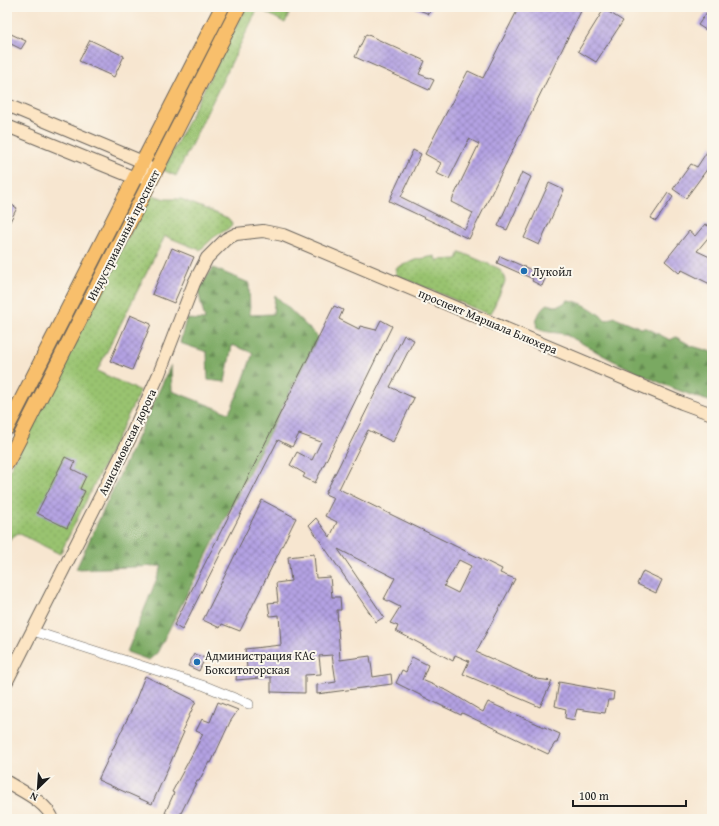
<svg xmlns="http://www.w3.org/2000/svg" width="719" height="826" font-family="'Gentium Book Plus',serif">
	<defs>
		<pattern id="grass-dots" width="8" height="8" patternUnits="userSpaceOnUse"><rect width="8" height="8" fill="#99c36f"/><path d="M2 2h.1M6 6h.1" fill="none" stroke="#83a760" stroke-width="1.8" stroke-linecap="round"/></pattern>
		<pattern id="forest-firs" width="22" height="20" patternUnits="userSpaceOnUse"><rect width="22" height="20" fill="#7aa962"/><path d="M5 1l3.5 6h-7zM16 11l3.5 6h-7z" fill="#638950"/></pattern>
		<pattern id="building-cross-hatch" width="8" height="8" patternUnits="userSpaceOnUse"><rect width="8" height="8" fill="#b4a2e3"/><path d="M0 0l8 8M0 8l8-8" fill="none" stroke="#9283b7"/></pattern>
	</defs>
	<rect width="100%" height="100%" fill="#fbf7ec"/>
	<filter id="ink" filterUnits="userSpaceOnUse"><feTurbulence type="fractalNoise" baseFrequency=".025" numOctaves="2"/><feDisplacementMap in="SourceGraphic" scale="8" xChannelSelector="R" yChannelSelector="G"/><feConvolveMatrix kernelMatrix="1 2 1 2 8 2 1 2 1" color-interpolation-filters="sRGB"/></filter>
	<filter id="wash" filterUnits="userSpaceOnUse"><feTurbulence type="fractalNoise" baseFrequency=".012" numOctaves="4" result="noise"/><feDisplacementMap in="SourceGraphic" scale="16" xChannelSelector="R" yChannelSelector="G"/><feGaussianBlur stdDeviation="0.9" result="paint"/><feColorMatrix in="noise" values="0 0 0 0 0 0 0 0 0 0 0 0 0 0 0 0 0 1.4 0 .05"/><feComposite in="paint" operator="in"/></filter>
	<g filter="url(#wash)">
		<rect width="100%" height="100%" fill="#f7e6d0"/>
		<path fill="url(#grass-dots)" stroke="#5a7046" d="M246,7H292L285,23L258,8L176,176L163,170Z
			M150,194L165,199H181L228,218L232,223L231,227L214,237L200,250L165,236L97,371L140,391L60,554L18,533L10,539L7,545V475Z
			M460,252L498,268L504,275L505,282L491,313L488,314L396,275V268L415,260L435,256L436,260L457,259Z"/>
		<path fill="url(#forest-firs)" stroke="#4b623f" d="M213,268L249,283L250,315L273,314L275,295L318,337L157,653L149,660L127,652L162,566L76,569L171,365L172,391L229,413L242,384L253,353L232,345L225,382L208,380L207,352L180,343L186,319L205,320L198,290Z
			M568,300C583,302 594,310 606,320L615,317L641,328H647L670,340L676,337L692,346L712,352V402C678,392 644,376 612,360C597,353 582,342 566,335C556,331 546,334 537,328C534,320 541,308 548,304C557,308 560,306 568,300Z"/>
		<g id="blocks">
			<path fill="url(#building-cross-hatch)" fill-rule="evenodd" d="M412,7H432L429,14Z
				M519,7H583L469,239L389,201L413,150L421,154L401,197L465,229L473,213L451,202L479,144L469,139L449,179L436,173L441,163L425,154L468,71L483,78Z
				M604,9L623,21L596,62L578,51Z
				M707,12L712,15V34L698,25Z
				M11,34L26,41L21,49L7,42Z
				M366,34L425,61L419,74L434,80L429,90L355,57Z
				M90,40L124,56L114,77L79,61Z
				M712,144V171L708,168L686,198L673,189L691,164L697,167Z
				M522,172L531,177L507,230L498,226Z
				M549,183L564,190L539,245L524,238Z
				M668,193L673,197L656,221L651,218Z
				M7,202L17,208L7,227Z
				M712,218V233L697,251L712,258V285L682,270L679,273L665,261L689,231L695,236L705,224L708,226Z
				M172,248L194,257L174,303L152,294Z
				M500,256L536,272L537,270L547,274L542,286L532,281L533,279L497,263Z
				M334,306L343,310L339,319L359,329L360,326L376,330L381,320L392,326L315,483L303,477L305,474L290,465L297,452L312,460L321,442L299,434L292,447L278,440L182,630L174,625Z
				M130,315L151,324L132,370L110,361Z
				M404,335L414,340L390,387L414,398L393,442L368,430L339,489L502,569L500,573L515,579L476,652L537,679L552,681L540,707L463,674L469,661L455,655L453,661L396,631L398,626L390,623L400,607L384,599L395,578L338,549L384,617L376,622L309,525L316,518L330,537L337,522L325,516L334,498L325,494ZM459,560L471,566L458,593L444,586Z
				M65,457L75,462L72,469L86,476L80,489L85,491L67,528L37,513Z
				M262,500L296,518L240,631L222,624L220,628L203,620Z
				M314,554L316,578L330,577L332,597H340L341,610H337L340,660L370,656L373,677L391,674L392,684L317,694V685L336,682L332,655L319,656L321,674L305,675V693L271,692V677L236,680L237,669L247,668L245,649L281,645L279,615L270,616L268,603L278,602L276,583L291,581L288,557Z
				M643,571L662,580L656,593L637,584Z
				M194,654L205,658L199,671L188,666Z
				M412,657L428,665L422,680L448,691L483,712L488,702L560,734L557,743H555L548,754L462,713L461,715L442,706L396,683L402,670L406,672Z
				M145,676L196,701L182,731L184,732L152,804L98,780L132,709Z
				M559,682L614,692L613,700H608L605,713L577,709L574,720L565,718L566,709L555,706Z
				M218,702L238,710L230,722L211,763L209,762L199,781H197L178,819L165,813L174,793L172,792L203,734L196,731L202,719L210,722Z"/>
		</g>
	</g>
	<g filter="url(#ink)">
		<use href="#blocks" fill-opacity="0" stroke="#69635b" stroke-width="1"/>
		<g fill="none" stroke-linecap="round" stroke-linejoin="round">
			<defs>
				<path id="street" d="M33,631L205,686L249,704"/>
				<path id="secondary" d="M7,105L143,162L154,175
					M7,126L135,178L154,175
					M7,681L131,436L159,374L194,283L207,258L226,239L236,234L263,231L283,235L682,403L712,414
					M7,782C23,792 45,801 53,819"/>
				<path id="primary" d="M7,428L222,7
					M7,463L239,7"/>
			</defs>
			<use href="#street" stroke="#69635b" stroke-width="10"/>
			<use href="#secondary" stroke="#69635b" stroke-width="14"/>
			<use href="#primary" stroke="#69635b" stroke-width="16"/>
			<use href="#street" stroke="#fff" stroke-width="9"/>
			<use href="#secondary" stroke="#fce5c4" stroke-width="12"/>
			<use href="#primary" stroke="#f8bf6c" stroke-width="14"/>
		</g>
	</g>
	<g fill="#1f6fb2" stroke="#fbf7ec" stroke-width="1.5">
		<circle cx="524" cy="271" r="4"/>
		<circle cx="197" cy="662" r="4"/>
	</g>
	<g text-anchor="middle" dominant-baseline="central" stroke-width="4" stroke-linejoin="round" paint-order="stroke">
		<g font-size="12" fill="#1c1c1c" stroke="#fbf7ec">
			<text transform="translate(123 235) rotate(-63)">Индустриальный проспект</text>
			<text transform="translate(488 321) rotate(23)">проспект Маршала Блюхера</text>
			<text transform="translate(127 442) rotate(-64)">Анисимовская дорога</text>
		</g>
		<g font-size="12" fill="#1c1c1c" stroke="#fbf7ec" text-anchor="start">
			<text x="532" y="271">Лукойл</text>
			<text x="205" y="655">Администрация КАС<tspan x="205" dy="14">Бокситогорская</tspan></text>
		</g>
	</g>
	<rect width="719" height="826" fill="none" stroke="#fbf7ec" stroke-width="24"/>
	<g transform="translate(38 788) rotate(205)" stroke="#fbf7ec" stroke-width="3" paint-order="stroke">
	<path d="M0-3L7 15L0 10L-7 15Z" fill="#1c1c1c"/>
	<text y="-6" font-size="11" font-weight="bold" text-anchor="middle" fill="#1c1c1c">N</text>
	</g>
	<path d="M573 800v6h113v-6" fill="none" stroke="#1c1c1c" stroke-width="2"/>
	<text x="579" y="800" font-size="12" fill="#1c1c1c" stroke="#fbf7ec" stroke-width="3" paint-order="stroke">100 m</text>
</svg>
